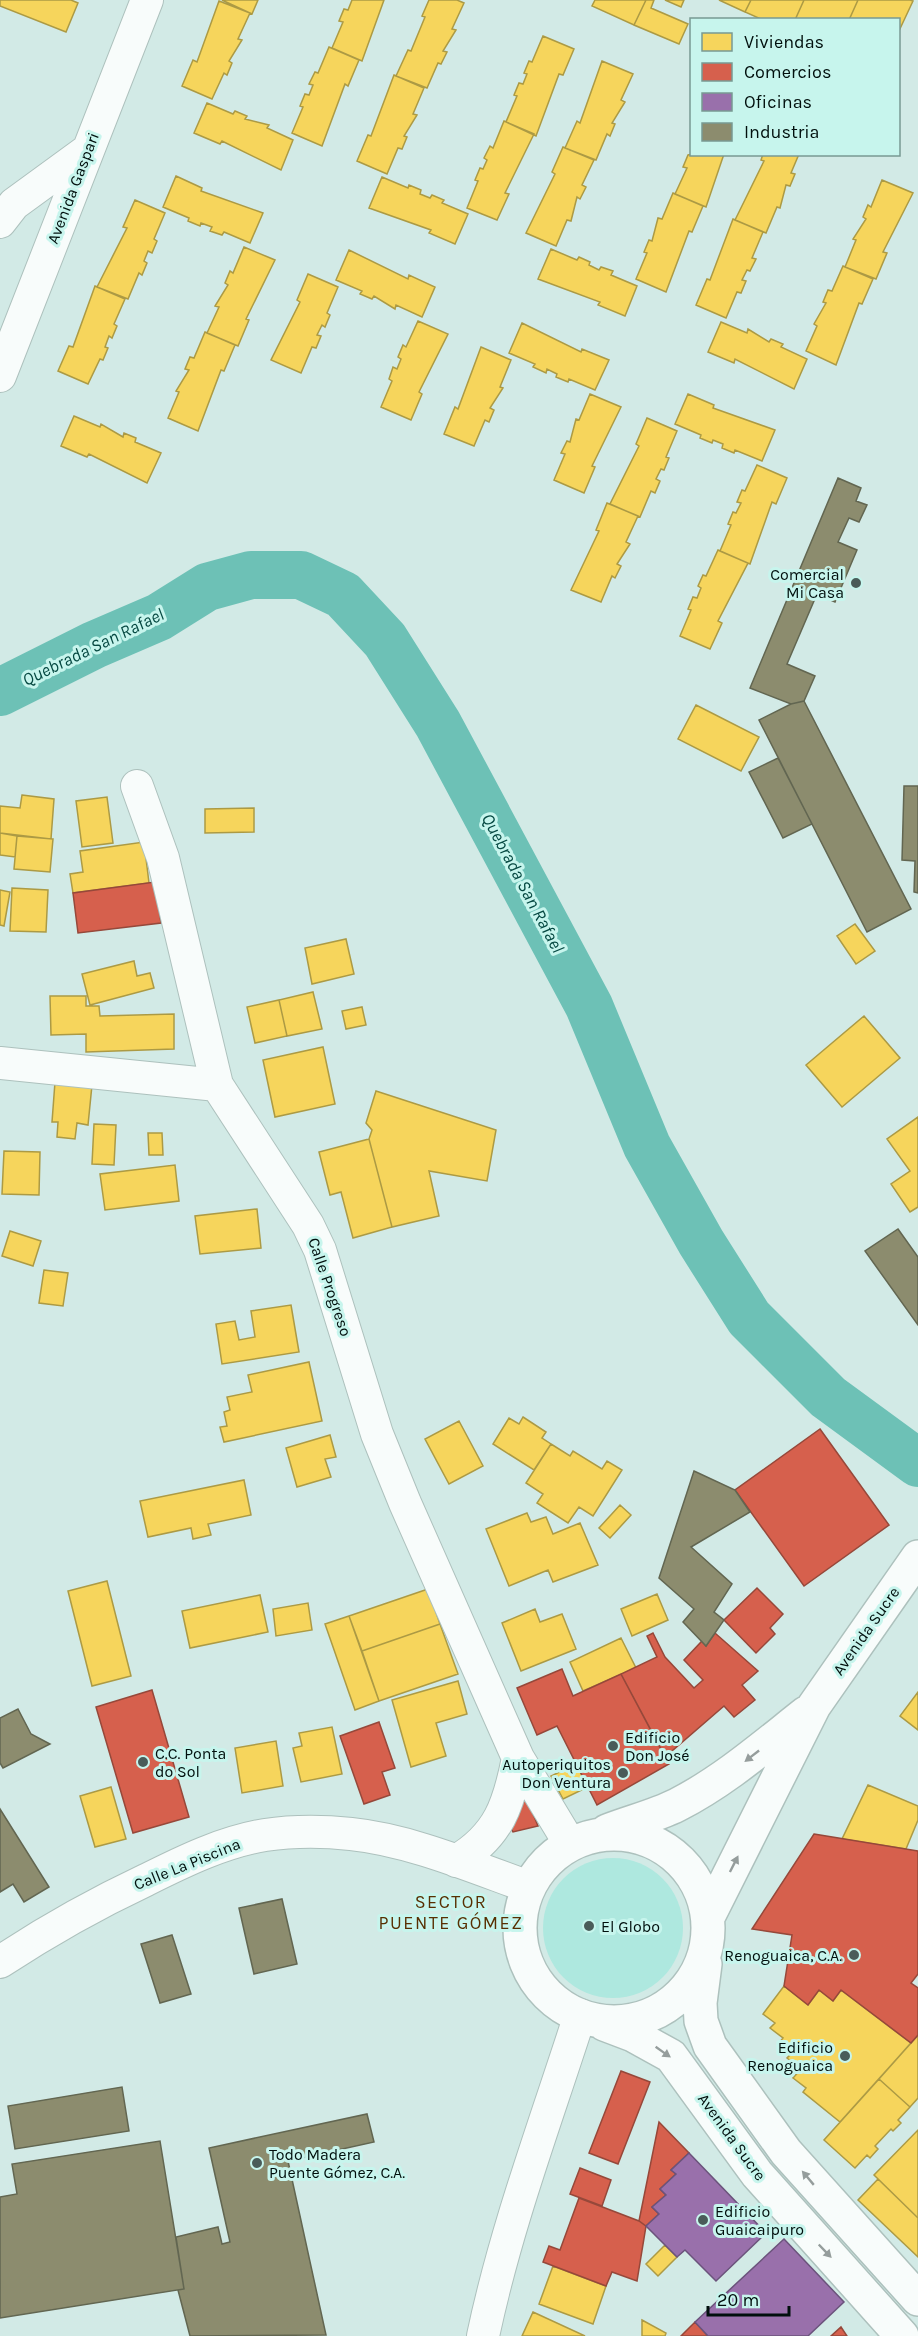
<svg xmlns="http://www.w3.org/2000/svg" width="918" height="2336" font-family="Karla,sans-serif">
	<rect width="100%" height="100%" fill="#d2eae6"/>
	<path fill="#aee8df" d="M543 1928a70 70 0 1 1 140 0a70 70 0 1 1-140 0Z"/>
	<path fill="#f6d55c" stroke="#ac9a44" stroke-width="1.5" d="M0,0H71L78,3L66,32L0,6Z
		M222,0H258L252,14Z
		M352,0H384L362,61L332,48L343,22L339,21L344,9L348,10Z
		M429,0H457L464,3L452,29L456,30L443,51L447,52L441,64L438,63L427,88L396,76L408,50L411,51L425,17L422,16Z
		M595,0H646L634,25L592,6Z
		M646,0H654L651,8L688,24L679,44L634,25Z
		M665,0H684L681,7Z
		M719,0H751L745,12Z
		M751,0H804L795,20H763L745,12Z
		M804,0H858L849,20H795Z
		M858,0H910L913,1L898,33V20H849Z
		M219,1L250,13L238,39L242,40L229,61L232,63L227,75L224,73L212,99L182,86L193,60L197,62Z
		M543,36L574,49L563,75L559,74L536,136L506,122L517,96L514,95L519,83L523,84L527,74L524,73L529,61L532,62Z
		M329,47L359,60L348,86L345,84L322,146L292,133L303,107L300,106L305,94L309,95L313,85L309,84L315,72L318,73Z
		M602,61L633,74L621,100L625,102L612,123L615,124L610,136L607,134L596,160L565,148L577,121L580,123Z
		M394,75L424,88L413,114L417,115L404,136L407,137L402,149L398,148L387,174L357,161L368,135L371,136Z
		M207,103L233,114L235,111L247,116L245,119L269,125L267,128L293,140L281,170L222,141L220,144L194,133Z
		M504,121L534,134L505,193L509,194L497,220L467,208L478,181L475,180L480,168L483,169L487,160L484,158L490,146L493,148Z
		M563,147L594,160L582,185L586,187L580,199L577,197L571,221L567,220L556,246L526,233L555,174L552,172Z
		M693,154H724L706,207L675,194L687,168L683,167L688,155Z
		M763,154H799L791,173L795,174L790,186L786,185L780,208L777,207L766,233L735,220L764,161L761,160Z
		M176,176L202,188L201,191L263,213L250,243L224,232L222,235L210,231L212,227L201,223L200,226L188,221L189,218L163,207Z
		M382,177L408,188L409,185L421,190L420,194L430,198L432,195L444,200L442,203L468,214L455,244L429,233L431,230L369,208Z
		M882,180L913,193L883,252L887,253L876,279L845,267L856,240L853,239L866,219L863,217L868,205L871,207Z
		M673,193L703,206L692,232L689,231L666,292L636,279L647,253L644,252L649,240L652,241L658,218L662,219Z
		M135,200L165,213L154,239L157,241L152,253L148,251L144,261L147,263L142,275L139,273L128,299L97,287L127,228L123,227Z
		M733,219L763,232L752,258L756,259L750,271L747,270L742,280L746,281L741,293L737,292L726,318L696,305L707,279L710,280Z
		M244,247L275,260L246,319L249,320L238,346L207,333L219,307L215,306L228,285L225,283L230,271L233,273Z
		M551,249L577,260L579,257L590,262L589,265L599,270L601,267L613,271L611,275L637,286L625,316L598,305L600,302L538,279Z
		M349,250L408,279L409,275L435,287L422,317L396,305L395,309L374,296L372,299L360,294L362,291L336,280Z
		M843,266L873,279L862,304L859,303L836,365L806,351L817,326L814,324L826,303L823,302L828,290L832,291Z
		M308,274L338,287L327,313L330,315L325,327L322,325L317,335L321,336L316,348L312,347L301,373L271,360L300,302L297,300Z
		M95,286L125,299L114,324L117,326L112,338L109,336L105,347L108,348L103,360L100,359L88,384L58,371L69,346L73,347Z
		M418,321L448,334L419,392L422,394L411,420L381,407L392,381L389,379L393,367L397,369L401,359L398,357L403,345L406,347Z
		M721,322L747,333L748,329L769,342L771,339L783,344L781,347L807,359L794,389L735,359L734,363L708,352Z
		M522,323L581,352L582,349L609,360L595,390L569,379L568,382L556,377L557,374L547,369L546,373L533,367L535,364L509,353Z
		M205,332L235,345L224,371L221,370L198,431L168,418L179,392L176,391L189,370L185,369L190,357L194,358Z
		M481,347L511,360L500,387L503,388L490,408L494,410L489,422L485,420L474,446L444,434L455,407L458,409Z
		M590,394L621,407L592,466L595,467L584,493L554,480L565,454L561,453L567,441L570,442L576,419L579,420Z
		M688,394L714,405L713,408L775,430L762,461L735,450L734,453L722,448L723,444L713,440L712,443L700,438L701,435L675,424Z
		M74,416L100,427L101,424L123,437L124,433L136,438L135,442L161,453L147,483L89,454L87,457L61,446Z
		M647,418L677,431L666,457L669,458L664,470L661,469L656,479L660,481L655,493L651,491L640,517L610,504L639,446L636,444Z
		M757,465L787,478L776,504L772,502L750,564L720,551L731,525L728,524L733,512L736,513L741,503L737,502L742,490L745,491Z
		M607,503L638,516L626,542L630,544L617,564L621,566L615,578L612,576L601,602L571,590L599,531L596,530Z
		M718,550L748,563L718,621L722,623L710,649L680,636L691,610L688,609L693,597L697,598L701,588L698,586L703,575L706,576Z
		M696,705L759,737L741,771L678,739Z
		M22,795L54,799L51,839L0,833V806L20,808Z
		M107,797L113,843L82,847L76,801Z
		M254,808V832L205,833V809Z
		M0,833L17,836L15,857L0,855Z
		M17,836L53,839L50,872L14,869Z
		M144,842L149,883L73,893L70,874L83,872L80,851Z
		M12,888L48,890L46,932L10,931Z
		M0,890L10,892L4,926L0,925Z
		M855,924L875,951L856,964L837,936Z
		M346,939L354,974L312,984L305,948Z
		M134,961L137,976L150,973L154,988L90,1005L82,974Z
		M313,992L322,1029L287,1036L279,1000Z
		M50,996H86V1006H99L100,1016L174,1014V1049L86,1052V1034L51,1035Z
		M279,1000L287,1036L255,1043L247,1007Z
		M362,1007L366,1025L346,1029L342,1011Z
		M864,1016L900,1058L842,1107L806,1065Z
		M323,1047L335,1104L275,1117L263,1060Z
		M55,1082L92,1085L88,1125L77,1123L75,1139L57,1137L58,1122H52Z
		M376,1091L496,1130L487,1181L429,1171L439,1216L392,1227L369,1139L372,1130L366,1123Z
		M918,1117V1207L910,1212L891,1184L910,1171L887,1139Z
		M94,1124L116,1125L114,1165L92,1164Z
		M148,1133H162L163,1155H149Z
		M369,1139L392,1227L353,1238L341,1192L330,1195L319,1152Z
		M4,1151L40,1152L39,1195L2,1194Z
		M175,1165L179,1201L105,1210L100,1174Z
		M257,1209L261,1248L200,1254L195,1216Z
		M10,1231L41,1241L33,1266L2,1256Z
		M44,1270L68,1273L63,1306L39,1303Z
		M291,1305L299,1352L222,1364L216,1324L235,1321L239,1340L255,1337L251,1311Z
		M309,1362L322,1421L224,1442L220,1427L227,1426L224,1412L230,1410L227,1397L252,1392L248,1375Z
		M523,1417L546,1432L542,1438L551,1444L534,1470L493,1444L509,1418L519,1424Z
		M459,1421L483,1466L449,1484L425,1439Z
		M330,1435L336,1457L325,1459L331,1477L297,1487L286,1448Z
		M551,1444L570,1456L573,1451L602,1469L607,1461L622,1470L593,1516L579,1507L568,1523L537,1503L543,1494L526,1483Z
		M244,1480L251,1515L208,1524L211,1535L193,1539L191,1528L148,1537L140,1501Z
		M620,1505L631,1515L610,1538L599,1528Z
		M527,1513L531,1522L546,1517L553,1534L580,1523L598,1565L553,1582L548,1570L509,1586L486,1529Z
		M107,1581L131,1676L92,1686L68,1591Z
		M428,1589L440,1624L362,1651L349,1616Z
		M657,1594L668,1620L632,1636L621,1609Z
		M260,1595L268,1632L190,1648L182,1611Z
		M308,1603L312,1630L276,1636L273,1609Z
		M535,1609L540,1622L562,1614L576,1649L521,1671L502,1623Z
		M349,1616L379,1701L355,1710L325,1624Z
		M440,1624L458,1674L379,1701L362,1651Z
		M621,1638L636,1668L583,1691L570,1662Z
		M458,1681L467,1714L436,1723L446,1756L411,1767L392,1700Z
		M918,1692V1730L900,1716Z
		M332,1727L342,1774L301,1782L293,1748L302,1746L299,1733Z
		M276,1741L283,1786L242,1793L235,1748Z
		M576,1764L588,1787L563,1799L551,1776Z
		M868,1785L918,1806V1820L906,1849L842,1839Z
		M111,1787L126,1839L95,1847L80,1796Z
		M784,1986L808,2005L819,1990L833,2001L841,1990L911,2043L840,2122L803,2092L806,2088L793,2078L801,2069L787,2058L792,2053L779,2043L783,2038L770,2028L775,2023L763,2014Z
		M918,2035V2098L910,2107L879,2079Z
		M879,2079L910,2107L898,2120L901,2123L893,2131L891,2129L875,2146L878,2149L870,2158L867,2155L855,2168L824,2140Z
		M918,2130V2218L874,2175Z
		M878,2179L918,2218V2257L858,2200Z
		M665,2245L677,2257L658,2276L646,2264Z
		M553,2266L606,2286L593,2324L539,2304Z
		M533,2312L585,2336H522Z
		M642,2320L666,2333L665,2336H642Z"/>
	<path fill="#d6604d" stroke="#96483a" stroke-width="1.5" d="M155,882L161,923L78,933L73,893Z
		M820,1429L889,1525L804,1586L735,1490Z
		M757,1588L783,1614L770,1628L775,1634L756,1653L724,1620Z
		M653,1633L665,1657L694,1688L703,1680L684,1660L702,1641L706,1646L715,1633L758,1671L742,1685L755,1700L734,1717L724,1706L665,1757L621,1674L657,1657L647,1636Z
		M562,1669L573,1696L621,1674L669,1764L597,1805L557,1726L537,1735L517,1688Z
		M152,1690L189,1817L133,1833L96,1707Z
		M379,1722L395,1768L382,1772L390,1795L364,1804L340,1736Z
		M524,1792L538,1826L513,1832L507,1822Z
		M814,1834L918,1851V1974L911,1983L918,1988V2035L911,2043L841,1990L833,2001L819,1990L808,2005L784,1986L792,1935L752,1929Z
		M621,2071L650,2082L618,2164L589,2153Z
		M659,2122L689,2153L671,2170L676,2174L660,2189L666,2195L652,2207L659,2214L646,2226L639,2221Z
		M580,2168L611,2180L602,2206L570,2194Z
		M579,2198L639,2221L646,2226L637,2281L612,2272L606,2286L543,2262L549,2246L560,2250Z
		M695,2322L708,2336H681Z
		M841,2327L847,2336H831Z"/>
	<path fill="#9970ab" stroke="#6b537c" stroke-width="1.5" d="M689,2153L766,2233L716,2281L685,2250L677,2257L646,2226L659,2214L652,2207L666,2195L660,2189L676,2174L671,2170Z
		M784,2239L844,2302L808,2336H708L695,2322Z"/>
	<path fill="#8c8c6e" stroke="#626651" stroke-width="1.5" d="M838,478L861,488L856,501L867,505L859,522L849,518L838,542L857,550L835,602L817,594L787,664L815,676L804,701L791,704L750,688Z
		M804,701L911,909L867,932L759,720L791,704Z
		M778,758L812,824L783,838L749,772Z
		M904,786H918V893L914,892L915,861L902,860Z
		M898,1229L918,1257V1325L865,1251Z
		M694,1471L735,1490L750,1512L691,1547L732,1584L714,1612L724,1620L706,1646L683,1622L694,1609L659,1578Z
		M18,1709L31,1734L50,1744L3,1768L0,1763V1718Z
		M0,1809L49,1887L24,1902L13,1884L0,1892Z
		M282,1899L297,1964L254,1974L239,1908Z
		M172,1935L191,1994L160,2003L141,1944Z
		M122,2087L129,2131L15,2149L8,2106Z
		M367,2114L374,2142L288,2161L326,2335L190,2336L178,2290L184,2289L176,2237L218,2227L222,2244L230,2242L209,2148Z
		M160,2141L184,2289L0,2318V2197L17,2194L12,2164Z"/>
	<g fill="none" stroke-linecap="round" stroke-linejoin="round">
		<path stroke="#6dc1b6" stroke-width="48" d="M0,692L94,645L159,617L207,587L251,575H301L343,595L385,640L438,724L589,1006L647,1146L701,1242L749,1318L828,1397L918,1463"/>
		<defs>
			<path id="minor" d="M0,222L14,204L88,150
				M0,376L147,0
				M137,786L163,858L217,1085L308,1225L320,1250L377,1434L405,1503L518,1758L570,1844
				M0,1063L217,1085
				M456,1861C499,1836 509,1804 518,1758
				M0,1962C47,1931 95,1904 146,1880C184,1861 223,1842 265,1835C292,1831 323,1831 351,1834C410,1840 473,1867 529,1887
				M483,2336C506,2227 546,2121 580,2015"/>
			<path id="tertiary" d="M607,1831C630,1822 655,1816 677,1805C724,1781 764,1746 806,1713
				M520 1928a94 94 0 1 1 188 0a94 94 0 1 1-188 0Z
				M708,1917L814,1706L918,1557
				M705,1964L700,2003L701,2021L710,2046L786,2152L918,2299
				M604,2024L633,2035L671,2056L757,2174L902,2336"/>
		</defs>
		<use href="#minor" stroke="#adc1bd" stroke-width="34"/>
		<use href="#tertiary" stroke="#adc1bd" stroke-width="36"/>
		<use href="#minor" stroke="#f8fcfb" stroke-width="32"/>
		<use href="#tertiary" stroke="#f8fcfb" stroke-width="33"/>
	</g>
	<defs><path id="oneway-solid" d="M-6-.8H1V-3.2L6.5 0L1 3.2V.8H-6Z" transform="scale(1.5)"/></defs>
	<g fill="#959d9c">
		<use href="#oneway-solid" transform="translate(752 1756) rotate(142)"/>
		<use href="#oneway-solid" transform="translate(734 1864) rotate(-63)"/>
		<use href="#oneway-solid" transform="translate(663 2052) rotate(35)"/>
		<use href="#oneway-solid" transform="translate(808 2178) rotate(-130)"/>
		<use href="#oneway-solid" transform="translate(825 2251) rotate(46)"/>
	</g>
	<g fill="#4a5c59" stroke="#c7f5ed" stroke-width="2">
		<circle cx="856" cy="583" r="6"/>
		<circle cx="613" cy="1746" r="6"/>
		<circle cx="143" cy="1762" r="6"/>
		<circle cx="623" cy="1773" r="6"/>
		<circle cx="589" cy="1926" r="6"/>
		<circle cx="854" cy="1955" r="6"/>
		<circle cx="845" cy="2056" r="6"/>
		<circle cx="257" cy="2163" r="6"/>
		<circle cx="703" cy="2220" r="6"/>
	</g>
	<g text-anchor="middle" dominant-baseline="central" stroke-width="6" stroke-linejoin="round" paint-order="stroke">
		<g font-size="16" fill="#010f0d" stroke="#c7f5ed">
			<text transform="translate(73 188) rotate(-69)">Avenida Gaspari</text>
			<text transform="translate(330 1287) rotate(71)">Calle Progreso</text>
			<text transform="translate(866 1631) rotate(-55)">Avenida Sucre</text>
			<text transform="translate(187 1864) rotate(-22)">Calle La Piscina</text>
			<text transform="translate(732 2137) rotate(54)">Avenida Sucre</text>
		</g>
		<g font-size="16" fill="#010f0d" stroke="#c7f5ed" text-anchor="start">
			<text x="844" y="574" text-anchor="end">Comercial<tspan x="844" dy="18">Mi Casa</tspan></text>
			<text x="625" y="1737">Edificio<tspan x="625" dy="18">Don José</tspan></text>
			<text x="155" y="1753">C.C. Ponta<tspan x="155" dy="18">do Sol</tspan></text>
			<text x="611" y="1764" text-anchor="end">Autoperiquitos<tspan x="611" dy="18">Don Ventura</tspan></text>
			<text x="601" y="1926">El Globo</text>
			<text x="842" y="1955" text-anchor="end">Renoguaica, C.A.</text>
			<text x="833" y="2047" text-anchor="end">Edificio<tspan x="833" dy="18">Renoguaica</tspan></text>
			<text x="269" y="2154">Todo Madera<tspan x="269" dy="18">Puente Gómez, C.A.</tspan></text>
			<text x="715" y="2211">Edificio<tspan x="715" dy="18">Guaicaipuro</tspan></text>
		</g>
		<g font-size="18" font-style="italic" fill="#064942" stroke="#c7f5ed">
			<text transform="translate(93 647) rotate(-26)">Quebrada San Rafael</text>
			<text transform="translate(523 883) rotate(62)">Quebrada San Rafael</text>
		</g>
		<g font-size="18" letter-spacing="1.5" fill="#582f02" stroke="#c7f5ed">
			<text x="451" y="1902">SECTOR<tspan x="451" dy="21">PUENTE GÓMEZ</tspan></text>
		</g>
	</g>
	<rect x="690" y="18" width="210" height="138" fill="#c7f5ed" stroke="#789993" stroke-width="1.5"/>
	<rect x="702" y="33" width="30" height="18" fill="#f6d55c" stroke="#789993" stroke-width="1.5"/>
	<text x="744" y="48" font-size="18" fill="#010f0d">Viviendas</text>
	<rect x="702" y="63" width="30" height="18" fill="#d6604d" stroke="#789993" stroke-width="1.5"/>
	<text x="744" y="78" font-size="18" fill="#010f0d">Comercios</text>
	<rect x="702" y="93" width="30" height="18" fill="#9970ab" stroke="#789993" stroke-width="1.5"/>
	<text x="744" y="108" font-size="18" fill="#010f0d">Oficinas</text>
	<rect x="702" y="123" width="30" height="18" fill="#8c8c6e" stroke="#789993" stroke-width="1.5"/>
	<text x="744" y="138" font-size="18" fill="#010f0d">Industria</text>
	<path d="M708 2306v9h81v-9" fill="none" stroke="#010f0d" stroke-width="3"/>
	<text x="717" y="2306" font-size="18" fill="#010f0d" stroke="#c7f5ed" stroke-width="4.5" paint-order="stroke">20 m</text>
</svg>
